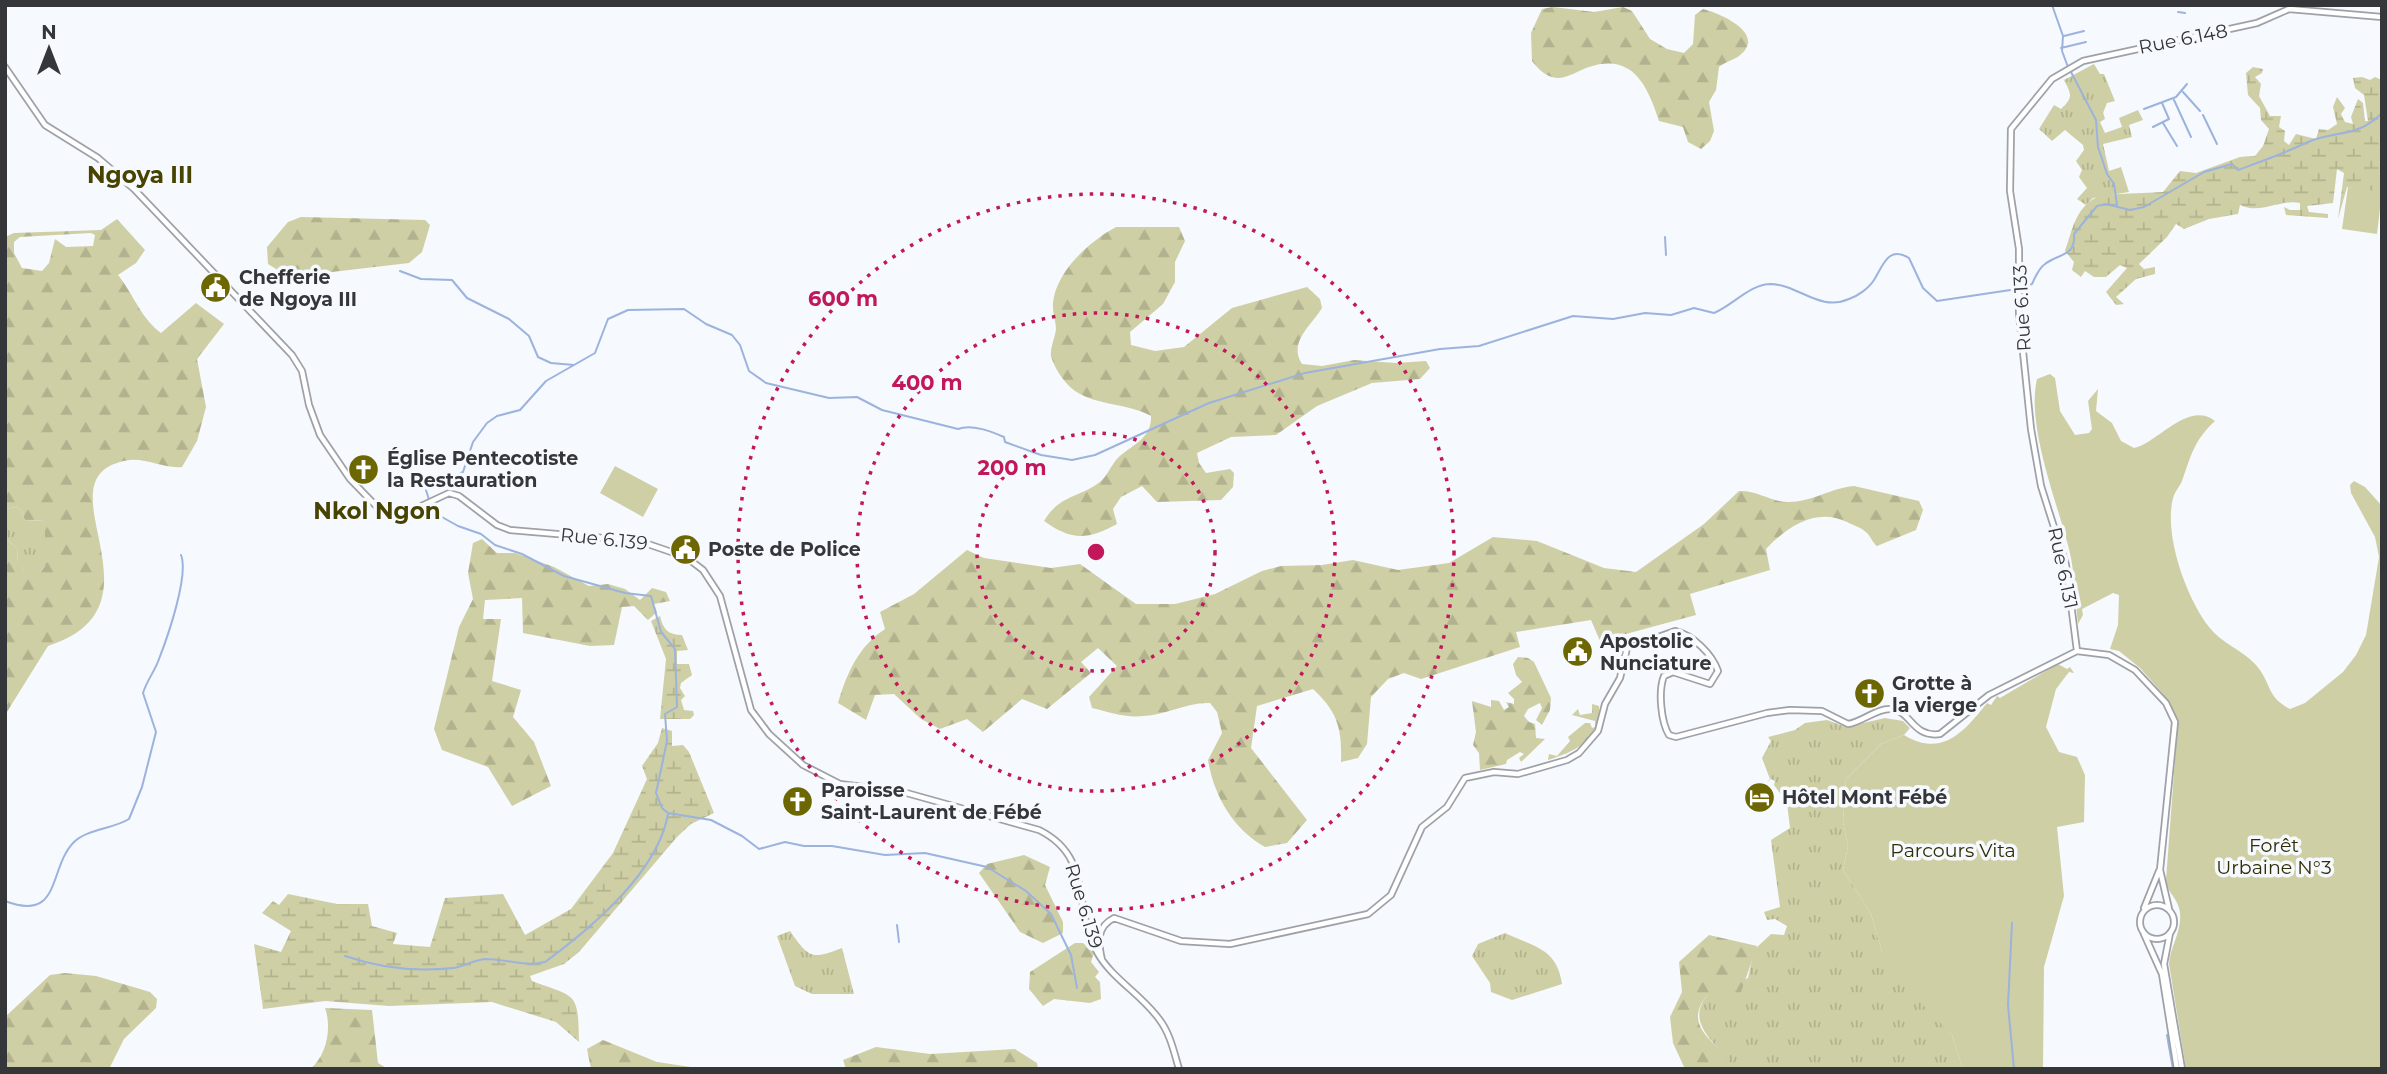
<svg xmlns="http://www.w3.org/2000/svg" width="2387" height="1074" font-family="Montserrat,sans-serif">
	<defs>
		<pattern id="grass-tufts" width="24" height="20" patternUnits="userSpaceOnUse" patternTransform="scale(1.75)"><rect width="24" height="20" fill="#cfcfa5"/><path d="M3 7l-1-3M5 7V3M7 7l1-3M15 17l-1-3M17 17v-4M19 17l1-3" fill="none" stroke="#b2b28f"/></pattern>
		<pattern id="forest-firs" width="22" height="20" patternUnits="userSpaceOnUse" patternTransform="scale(1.75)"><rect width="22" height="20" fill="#cfcfa5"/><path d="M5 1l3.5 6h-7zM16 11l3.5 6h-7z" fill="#b2b28f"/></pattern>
		<pattern id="wetland-marsh" width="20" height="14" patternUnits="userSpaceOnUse" patternTransform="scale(1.75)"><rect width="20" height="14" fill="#cfcfa5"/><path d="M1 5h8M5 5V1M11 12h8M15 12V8" fill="none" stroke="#b2b28f"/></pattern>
	</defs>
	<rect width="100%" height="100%" fill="#f6f9fe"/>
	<path fill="url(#grass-tufts)" d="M2094,64L2100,74H2104L2115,101L2107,103L2103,113L2105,119L2100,122L2105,133L2122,127L2119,118L2138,110L2143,120L2129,125L2132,137L2103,144L2109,171L2121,167L2129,192L2093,198L2086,205L2077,199L2087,188L2079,177L2082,170L2076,161L2084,150L2083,145L2065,130L2052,141L2039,129L2054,105L2061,109C2074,97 2071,94 2064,80Z
		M16,507L22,511L25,521L45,520V566L40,571H24L18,564L17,548L5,538V509Z
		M1885,718L1903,721L1910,728L1904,735L1881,744L1846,779L1843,822L1848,846L1843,870L1871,914L1882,952L1952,1035L1963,1069H1732C1722,1044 1683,1027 1707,995L1748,978L1754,950L1771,934L1784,935L1787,926L1775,919L1767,920L1764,912L1780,907L1771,840L1790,828L1787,803L1774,785L1775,781L1771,779L1767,782L1770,779L1762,758L1771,741L1768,737L1795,730L1805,723L1827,720L1846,727Z
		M790,931C809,958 811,960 842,948L854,994H812L795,986L777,936Z
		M1505,933C1534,947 1557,948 1562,984L1512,1000L1491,992L1490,983L1472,956L1478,944Z"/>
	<path fill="url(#forest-firs)" fill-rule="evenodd" d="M1553,7L1594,12L1623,7L1632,11L1650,39L1667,49L1684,53L1693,44L1695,15L1703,9C1720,13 1768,34 1739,56C1733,60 1725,62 1719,67L1716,90L1709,102L1714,131L1710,141L1701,149L1688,142L1683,127L1659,121C1647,84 1632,53 1589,67C1580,70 1567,78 1558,78C1547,78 1538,69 1532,61L1531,33L1542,9Z
		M301,217L425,220L430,225L422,252L409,263L289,277L268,264L267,247L288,222Z
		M117,219L145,250L136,263L118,275C134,295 140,317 161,333L196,303L224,324L197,359L206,407L197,441L182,467C162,469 144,456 124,461C37,480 173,606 48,646L5,715V538L17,548L18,563L24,571H40L45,566V520L25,521L22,511L16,507L5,509V237L14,233L101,230ZM91,233L95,235L93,246L66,247L55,239L49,263L42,271L22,268L14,253V242L20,237Z
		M1116,227H1179L1185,241L1175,262V282L1163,304L1130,332L1131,345L1155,351L1184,347L1232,308L1307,287L1320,299L1322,308C1311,326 1288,342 1302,364L1322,366L1354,360L1396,363L1426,361L1430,368L1420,379L1372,383L1317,406L1276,435L1231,437L1197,453L1199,463L1206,473L1230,469L1234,473L1233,487L1221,500L1157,502L1142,486L1121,497L1113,509L1117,524C1087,540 1072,541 1044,521C1059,495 1079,498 1100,482C1107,476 1111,466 1116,460C1130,445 1152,440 1151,416C1128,403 1097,406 1075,391C1065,384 1054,368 1051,356C1050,348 1055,338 1056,329C1056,321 1052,311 1053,303C1056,271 1090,241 1116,227Z
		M1854,486L1919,501L1923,510L1916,530L1877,546C1872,542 1871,537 1867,533C1862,528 1853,525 1847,522C1816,507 1788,526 1766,549L1770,570L1690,594L1696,615L1600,641L1591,620L1516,632L1520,647L1421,679L1404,673L1388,679L1371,697L1367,744L1358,758L1341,762C1342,729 1338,712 1313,689L1257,706L1251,748L1307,820L1287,843L1265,847C1233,829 1214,796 1208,760L1222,733L1217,712L1210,703C1186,702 1167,715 1143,716C1125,718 1109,712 1092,708L1089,697L1117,666L1098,648L1081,662L1091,673L1047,709L1022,699L983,732L967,719L940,729L921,719L894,694L875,695L866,720L838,703C847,673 858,647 885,629L880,612L914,594L967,550L984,558L1051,568L1080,564L1136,604H1175L1215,594L1262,571L1281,566L1322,565L1353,560L1398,570L1449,563L1493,537L1537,541L1604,568L1636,572L1704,524L1739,491C1757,490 1771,502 1788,502C1812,502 1831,488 1854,486Z
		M482,539L497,553H515L554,567L589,586L608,584L625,589L640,600L652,588L666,592L670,601L654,604L657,612L648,620L634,606L622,607L614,645L590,646L523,633L522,598L485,600L483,619H501L492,681L521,690L513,717L534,742L551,786L512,806L488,767L442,750L434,729L459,627L473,599L468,573L473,543Z
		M1518,657L1528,658L1534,662L1551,698L1550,710L1542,725L1536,720L1542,708L1540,703L1528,709L1524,716L1529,722L1535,724L1536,738L1545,739L1521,762L1519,758L1524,754L1520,752L1507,760L1506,764L1480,770L1479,753L1473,745L1476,732L1472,701L1491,707V700L1499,701L1504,710L1509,707L1506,702L1514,704V699L1508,693L1522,682L1516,675L1513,664Z
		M1592,704L1599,706C1601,740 1575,752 1548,760L1549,754L1557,756L1570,741L1568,737L1585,723H1590L1592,728L1595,727V721L1572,715L1578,709L1580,715L1592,713Z
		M1024,855L1050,867L1045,885L1063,922V933L1043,943L1020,932L979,873L987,864Z
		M1709,935L1757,946L1740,995H1707C1678,1032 1728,1045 1732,1069H1685L1673,1043L1670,1017L1682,992L1679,962Z
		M1075,943H1083L1094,953L1091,962L1099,972L1095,977L1100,982L1101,999L1090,1003L1054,999L1043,1006L1029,989L1030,972Z
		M65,973L96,976L150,992L157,999L156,1008L124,1039L109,1069H5V1017L50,975Z
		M325,1008L372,1010L378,1063L388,1069H310C327,1056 332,1027 325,1008Z
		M603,1040L657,1062L704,1069H591L587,1049Z
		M876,1047L930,1054L1015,1049L1037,1063L1038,1069H846L843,1060Z"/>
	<path fill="url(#wetland-marsh)" d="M2253,67L2263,69L2262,73L2255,77L2261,84L2259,96L2270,116H2281L2279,127L2285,131L2284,141L2289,145L2296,134L2316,139L2319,129L2328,130L2337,124L2333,107L2337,97L2345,108L2341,114L2345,122L2353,124L2351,117L2358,99L2363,103L2365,121H2368L2364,95L2355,88L2353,78L2362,77L2370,80L2375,77L2382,80V193L2347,187L2338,219L2344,173L2337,169L2333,203L2307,206L2309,212L2328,214V218L2286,215L2284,207L2290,210H2300V203C2279,199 2261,215 2240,205L2238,214L2209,219L2184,229L2176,224L2167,237L2139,264L2144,269L2155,267V274L2136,279L2116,297L2124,304L2116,305L2106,292L2127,268L2120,265L2106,277H2094L2085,271L2081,277L2072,270L2074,262L2065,251C2073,229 2075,206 2101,195L2163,192L2180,171L2196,173L2240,157L2255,156L2263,146L2269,129L2261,120L2260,108L2248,95L2246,73Z
		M660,616C663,629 668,635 682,635L688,650L677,651V664H689L692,675L681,683L680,688L685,696L681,700L684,710L693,711L694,715L690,719H660L666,659L651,621Z
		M662,728L672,731V746L683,745L689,752L714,813L691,824L677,837L579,952L564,964L530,976L532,981C577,998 578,991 579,1042L556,1022L492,1002L389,1006L325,1001L263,1009L254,944L281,952L291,931L262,913L273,901L279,905L288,894L337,904H368L372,926L397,933L393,944L430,947L445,898L503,894L525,935L571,909L613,853L647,779L642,766L658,743Z"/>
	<path fill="#cfcfa5" d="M2348,187L2382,192L2377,234L2342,229Z
		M2050,374L2055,378L2060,411L2075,435L2089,433L2092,429L2088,401L2098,389L2096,411L2112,423L2121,441L2134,448C2158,443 2188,400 2215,421C2194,440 2191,456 2182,481C2180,486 2176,490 2174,495C2162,531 2186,598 2209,627C2221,643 2242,650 2255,664C2272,682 2265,696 2290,709L2305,703L2343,672L2356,655L2366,635L2379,557L2375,537L2351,493L2350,485L2354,481L2365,487L2382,506V1069H2186L2169,964C2170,945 2186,926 2178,905C2174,895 2167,891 2166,880L2178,719L2163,694L2140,668L2119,651L2110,649L2118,625L2119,595L2113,593L2082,609L2083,615L2078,624C2075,599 2075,573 2069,549C2057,501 2026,426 2037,379Z
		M615,466L658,489L643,517L600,493Z
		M2058,664L2067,669L2070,667L2074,673L2069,672L2056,689L2046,727L2059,752L2077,757L2085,775L2084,822L2057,827L2064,896L2044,967L2043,1069H1963L1952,1035L1895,976L1882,952L1871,914L1843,870L1848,846L1843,822L1846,779L1881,744L1904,735C1942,758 1964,732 1987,703L1991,705L1997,696L2000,698Z"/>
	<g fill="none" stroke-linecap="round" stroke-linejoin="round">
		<path stroke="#9bb3dd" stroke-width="2" d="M2052,5L2063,36L2062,51L2068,67
			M2177,6L2178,5
			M2178,12L2185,13
			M2064,36L2084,31
			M2061,48L2086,42
			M2071,72L2096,120L2098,147L2107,174L2114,184L2117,205
			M2183,92L2200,111
			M2174,100L2191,137
			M2144,109L2176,97L2187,84
			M2203,115L2217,144
			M2163,123L2177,146
			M2153,127L2169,119L2162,103
			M1665,237L1666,255
			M400,271L421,279L452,280L467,298L509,319L529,336L538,357L551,363L574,365
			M2022,287L2032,284C2036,276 2038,269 2045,264C2059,253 2076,257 2074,234L2097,206L2106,204L2130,210L2144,207L2204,172L2232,164L2238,170C2262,161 2285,153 2308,142C2337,130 2357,138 2382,113
			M5,901C62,923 48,868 74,842C87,829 113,829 129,819L142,787L156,732L143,693C147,680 155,671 159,659C168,636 189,575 181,555
			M2012,923L2008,1005L2014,1069
			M897,925L899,942
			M345,956C380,968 416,972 453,968C464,967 473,960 485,959C505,959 525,967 545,962C590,929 658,872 668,814
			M1077,988L1071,955L1051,914L1026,891L987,867L925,853L885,855L832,846H804L785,842L759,849L742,836L711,820L668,813L662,808L656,793L667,741L665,714L677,707L675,649L661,632L651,596L625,593L564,576L522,554L495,545L481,534L458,526L433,512L425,487L448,480L463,472L473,442L487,423L497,416L520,410L546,381L595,353L608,319L628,310L684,309L706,324L732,335L740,345L749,371L766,383L829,398L857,397L882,410L958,429C972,424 990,431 1004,437L1005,442L1041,455L1072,460L1095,455L1209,403L1305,373L1440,349L1479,346L1573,316L1613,319L1645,313L1671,315L1694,308L1714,313C1732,306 1750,284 1771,284C1799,285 1820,312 1849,299C1858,296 1869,288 1874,280C1883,266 1888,245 1909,258L1923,288L1937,301L2017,289
			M2167,1035L2173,1069"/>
		<defs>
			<path id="tertiary" d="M5,67L45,125L98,158L134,189L292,355L302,371L309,405L320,435L350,479L382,512L402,515L449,493L459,496L497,525L510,530L639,541L686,557L703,570L720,596L751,710L769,734L803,765L840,784L903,792L1039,830C1094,857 1072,908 1097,952C1111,978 1141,994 1159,1019C1170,1033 1174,1052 1179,1069
				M2077,651L2066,565L2041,486L2031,429L2019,313V249L2010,191L2011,129L2052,79L2083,61L2257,23L2289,9L2382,17
				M2140 922a17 17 0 1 1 34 0a17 17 0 1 1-34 0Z
				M2144,908L2159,871
				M2170,933L2164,964L2182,1069
				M2144,934L2162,974L2177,1069
				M1102,960C1098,943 1096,927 1114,918L1181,941L1230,944L1368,914L1391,895L1422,827L1447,807L1465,778L1494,772L1518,774L1567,760L1579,753L1598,731L1605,704L1620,678L1627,648L1675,631C1693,635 1712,654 1718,671L1710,684L1673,672L1664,676C1658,691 1661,722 1669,735L1676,737L1767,713L1790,710L1822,711L1848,724C1862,722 1877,708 1891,709C1911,710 1912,738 1940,734L1989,695L2077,651L2109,655L2135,670L2166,703L2175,722L2160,870L2169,909"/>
		</defs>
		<use href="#tertiary" stroke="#9ea2a8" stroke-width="8"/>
		<use href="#tertiary" stroke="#fff" stroke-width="4.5"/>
	</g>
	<g fill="none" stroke="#c2185b" stroke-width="3.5" stroke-dasharray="3.5 7">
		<circle cx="1096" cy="552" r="119"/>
		<circle cx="1096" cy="552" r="239"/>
		<circle cx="1096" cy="552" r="358"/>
	</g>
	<defs>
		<symbol id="civic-disc" viewBox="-11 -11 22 22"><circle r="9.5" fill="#6c6700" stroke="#f6f9fe"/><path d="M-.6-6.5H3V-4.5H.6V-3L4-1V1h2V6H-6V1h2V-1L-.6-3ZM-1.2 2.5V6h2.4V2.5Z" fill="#fff"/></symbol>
		<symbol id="church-disc" viewBox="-11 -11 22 22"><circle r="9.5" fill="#6c6700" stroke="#f6f9fe"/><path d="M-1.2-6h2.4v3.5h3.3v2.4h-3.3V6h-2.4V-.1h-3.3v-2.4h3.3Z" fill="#fff"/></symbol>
		<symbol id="hotel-disc" viewBox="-11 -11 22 22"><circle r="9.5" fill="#6c6700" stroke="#f6f9fe"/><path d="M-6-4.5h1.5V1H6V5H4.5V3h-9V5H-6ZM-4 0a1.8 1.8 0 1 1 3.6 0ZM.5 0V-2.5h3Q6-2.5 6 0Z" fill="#fff"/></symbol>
	</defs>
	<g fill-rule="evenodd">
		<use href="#civic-disc" x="198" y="270" width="35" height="35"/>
		<use href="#church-disc" x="346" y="452" width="35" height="35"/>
		<use href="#civic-disc" x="668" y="532" width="35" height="35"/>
		<use href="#civic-disc" x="1560" y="634" width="35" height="35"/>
		<use href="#church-disc" x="1852" y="676" width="35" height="35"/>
		<use href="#hotel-disc" x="1742" y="780" width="35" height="35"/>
		<use href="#church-disc" x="780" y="784" width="35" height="35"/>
	</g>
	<g text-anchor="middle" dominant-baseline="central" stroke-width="7" stroke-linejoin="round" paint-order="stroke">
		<g font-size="19" fill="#353639" stroke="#f6f9fe">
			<text transform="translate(2183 39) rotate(-11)">Rue 6.148</text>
			<text transform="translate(2022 308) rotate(-93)">Rue 6.133</text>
			<text transform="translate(604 539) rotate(6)">Rue 6.139</text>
			<text transform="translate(2063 568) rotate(78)">Rue 6.131</text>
			<text transform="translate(1084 906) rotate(73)">Rue 6.139</text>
		</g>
		<g font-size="19" font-weight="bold" fill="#353639" stroke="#f6f9fe" text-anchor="start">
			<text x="239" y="277">Chefferie<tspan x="239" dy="22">de Ngoya III</tspan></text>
			<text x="387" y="458">Église Pentecotiste<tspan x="387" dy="22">la Restauration</tspan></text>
			<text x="708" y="549">Poste de Police</text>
			<text x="1600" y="641">Apostolic<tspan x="1600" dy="22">Nunciature</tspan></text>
			<text x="1892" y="683">Grotte à<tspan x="1892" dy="22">la vierge</tspan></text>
			<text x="821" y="790">Paroisse<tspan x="821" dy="22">Saint-Laurent de Fébé</tspan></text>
			<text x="1782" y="797">Hôtel Mont Fébé</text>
		</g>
		<g font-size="19" fill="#302e05" stroke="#f6f9fe">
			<text x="2274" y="845">Forêt<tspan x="2274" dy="22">Urbaine N°3</tspan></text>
			<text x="1953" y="850">Parcours Vita</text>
		</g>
		<g font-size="23" font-weight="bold" fill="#474401" stroke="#f6f9fe">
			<text x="140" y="175">Ngoya III</text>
			<text x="377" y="511">Nkol Ngon</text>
		</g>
	</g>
	<circle cx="1096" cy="552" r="10" fill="#c2185b" stroke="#f6f9fe" stroke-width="3.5"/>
	<g font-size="21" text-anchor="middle" font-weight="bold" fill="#c2185b" stroke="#f6f9fe" stroke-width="7" stroke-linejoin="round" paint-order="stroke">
		<text x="843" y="306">600 m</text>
		<text x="927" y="390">400 m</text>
		<text x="1012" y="475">200 m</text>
	</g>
	<rect width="2387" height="1074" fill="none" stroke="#353639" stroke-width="14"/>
	<g transform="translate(49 49)" stroke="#f6f9fe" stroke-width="5" paint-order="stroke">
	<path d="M0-5L12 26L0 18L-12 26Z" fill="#353639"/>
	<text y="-10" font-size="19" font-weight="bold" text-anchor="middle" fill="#353639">N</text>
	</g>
</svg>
